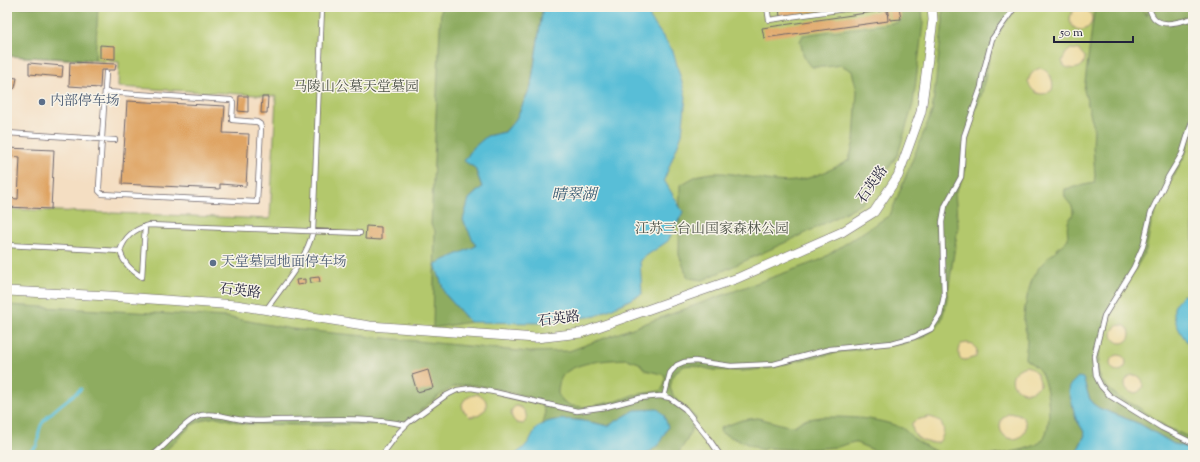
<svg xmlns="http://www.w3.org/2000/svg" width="1200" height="462" font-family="'Sorts Mill Goudy','Noto Serif SC',serif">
	<rect width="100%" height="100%" fill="#f7f3e8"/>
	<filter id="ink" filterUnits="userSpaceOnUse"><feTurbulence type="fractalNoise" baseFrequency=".025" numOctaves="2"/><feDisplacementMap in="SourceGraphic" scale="8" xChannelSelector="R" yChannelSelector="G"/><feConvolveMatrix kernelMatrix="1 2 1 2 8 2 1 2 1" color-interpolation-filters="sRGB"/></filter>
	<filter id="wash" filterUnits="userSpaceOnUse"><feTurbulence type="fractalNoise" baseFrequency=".012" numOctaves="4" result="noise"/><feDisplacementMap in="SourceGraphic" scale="16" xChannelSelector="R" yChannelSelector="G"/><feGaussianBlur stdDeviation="0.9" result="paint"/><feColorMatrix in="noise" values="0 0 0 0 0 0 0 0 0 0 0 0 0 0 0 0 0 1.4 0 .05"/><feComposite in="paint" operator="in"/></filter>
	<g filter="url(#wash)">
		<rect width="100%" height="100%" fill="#f4dec2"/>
		<path fill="#b3c86c" stroke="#6a7554" d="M7,7H1193V455H7V209L270,219L276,96L118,87L119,62L7,56Z"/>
		<path fill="#8eac60" stroke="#58674e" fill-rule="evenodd" d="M7,7H98L95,60L7,56Z
			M441,7H543L531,86L516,119L505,132L487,136L465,161L475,168L482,187L469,199L476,246L445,294L470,322L433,328L435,230L431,225Z
			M898,7H922L923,23L913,104L898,154L872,194L861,204L806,233L703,280L688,278L679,255L680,185C686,182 693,177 700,175C731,167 763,185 795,181C814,178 833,169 849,160L854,141L857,91L852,71L841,65L826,67H812L804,57L800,41L803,35L900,22Z
			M942,7H1017L996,36L992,44L982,93L972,119L966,147L964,176L955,193L958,227L946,304L941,321L937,327L922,338L901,344L845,351L800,360L771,368L742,371L713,370L693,365L683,366L677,371L672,378L670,388L674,397L696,418L687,440L677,455H646L659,444L621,419L608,426L580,420L550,422L541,425C548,414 545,410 539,400C517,395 479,381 457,386C438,391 409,425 395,425C393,425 391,424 389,424L301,425L245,424L217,417L205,419L192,425L161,455H7V305L226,317L292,329L529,352L569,351L820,260L890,215L932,112L943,21ZM627,359L639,363L645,370L665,375C665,381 665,387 660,391L633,395L617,401L587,407L571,406L563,401L558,394C558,387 559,380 564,374C578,361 609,360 627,359Z
			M1098,7H1141L1146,16V7H1193V128L1185,155L1158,205L1151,224L1146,250L1131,277L1107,319L1100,346L1098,370L1101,380L1109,389L1120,398L1138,407L1166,427L1193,439V452L1185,447L1174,444L1140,424L1099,408L1092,403L1089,397L1083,379L1076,419L1083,430L1085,435L1075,455H994C1006,453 1031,449 1039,443C1055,433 1049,383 1039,370C1036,366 1029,362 1025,359C1025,352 1027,347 1027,341C1027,334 1025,329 1024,323C1023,311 1029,285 1034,275C1042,261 1057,250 1068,239C1068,233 1066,226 1069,220C1071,217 1073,216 1073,212C1073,201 1062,202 1065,189L1094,183L1095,176L1093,146L1094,128L1084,90L1094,12Z
			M821,417C848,417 877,417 902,428C907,431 911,437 916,440C925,446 934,451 944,455H885L854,442L837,447L801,450L767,448L762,450L721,433L720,428L742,420L758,418L784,425L794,426L803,420Z"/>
		<path fill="#eeda9e" stroke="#887e6c" d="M1070 19a11 11 0 1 1 22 0a11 11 0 1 1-22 0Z
			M1071,49L1079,50L1085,57C1085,69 1073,71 1064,66L1062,61L1066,53Z
			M1040,68C1049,70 1055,81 1052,90C1042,98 1032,93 1028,82C1030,74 1033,71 1040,68Z
			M1112 334a9 9 0 1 1 18 0a9 9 0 1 1-18 0Z
			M967,343L973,344L977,350L976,357L965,360L960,359C958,353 959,350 961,344Z
			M1110 363a8 8 0 1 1 16 0a8 8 0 1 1-16 0Z
			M1026,366C1035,369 1040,376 1040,385C1022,406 996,375 1026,366Z
			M1125 384a9 9 0 1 1 18 0a9 9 0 1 1-18 0Z
			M478,394C486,398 487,401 486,409L478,415L470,417L463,410L462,404L465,399L471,396Z
			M516,406C525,407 530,418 523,424L517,423C511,419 508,410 516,406Z
			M1000 426a13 13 0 1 1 26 0a13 13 0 1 1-26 0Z
			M929,417C944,419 948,432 938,443C924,443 912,439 912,423L916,420Z"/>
		<path fill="#59bed7" stroke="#3e7089" d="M543,7H649L650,18L673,51L686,97L682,134L664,180L683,212L668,241L640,260L642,294L596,316L540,323L470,322L445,294L435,264L476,246L463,220L469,199L482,187L475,168L464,161L473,148L487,136L505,132L516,119L531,86Z
			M1183,295L1193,296V349C1184,339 1172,322 1174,308C1175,303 1180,299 1183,295Z
			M1078,377L1083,378L1089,397L1092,403L1099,408L1140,424L1174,444L1185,447L1193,452V455H1075L1085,435L1083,430L1076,419L1069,392L1070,385Z
			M658,409L664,415L668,427L659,444L646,455H514C518,452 523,449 526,445C532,439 533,429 541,425C558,414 590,422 608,426L635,410Z
			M459,449L468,455H449L452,450Z"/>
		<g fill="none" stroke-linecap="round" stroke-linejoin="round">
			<path stroke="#59bed7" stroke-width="3" d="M20,455C48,447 32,438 43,422C53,409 69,399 81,389"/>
		</g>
		<g id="blocks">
			<path fill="#dfa464" d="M788,7H838L839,8L780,17L779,8Z
				M888,7H899L901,19L890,20Z
				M887,10L888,21L764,38L762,28Z
				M100,45L115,46V59L100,58Z
				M70,62L116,64L115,70H101L100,88L69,86Z
				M29,63L63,66L62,77L29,74Z
				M7,71L10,72L9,77L17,78L15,88L7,93Z
				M239,96H248V112L238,111Z
				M262,97H268L267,113H261Z
				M127,101L225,106L223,133L249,134L246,186L220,184V189L122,184Z
				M7,148L54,150L51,209L7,207V198L18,199L20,157L7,156Z
				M366,226L381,227V240L365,239Z
				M319,277L320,282L311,283L310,278Z
				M305,279V284L297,285L296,280Z
				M428,370L433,388L417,392L412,375Z"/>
		</g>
	</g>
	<g filter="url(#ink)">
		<use href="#blocks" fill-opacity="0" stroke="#6c646a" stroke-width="1"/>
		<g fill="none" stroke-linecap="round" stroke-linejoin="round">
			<defs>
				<path id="service" d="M767,7L769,20L858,7
					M1149,7C1154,31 1176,23 1193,18
					M105,92L231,100L233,102L232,120L257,122L260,124L261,128L257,202L102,194L99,191V187L106,73
					M1193,118L1182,154L1168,177L1151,212L1143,246L1134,267L1104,316L1094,356L1096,376L1101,386L1110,396L1162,428L1193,443
					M7,133L115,140
					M7,245L120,251C125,236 134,230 148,225L360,233
					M120,251C124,264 131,270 142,277L145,226
					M266,310C283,285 306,261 313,231L322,7
					M664,397L670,373L677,365L684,362L695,361L731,366L774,364L830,349L892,343L914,337L931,329L940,315L944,296L942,222L945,206L961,177L964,136L981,87L983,73L992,39L1015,7
					M153,455C168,444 185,420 202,415C217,412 231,419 244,420C256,422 269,420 281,420C322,420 366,416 406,425
					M382,455L399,432L409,422L445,396L457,390L471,388L494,392L577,411L606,407L640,398L660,396L670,398L685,409L709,439L720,455"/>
				<path id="minor" d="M7,291L109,296L236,305L370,326L536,338L581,333L738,278L842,232L874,212L898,176L921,112L933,20L932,7"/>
			</defs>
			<use href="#service" stroke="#6c646a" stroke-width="6"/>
			<use href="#minor" stroke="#6c646a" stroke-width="10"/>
			<use href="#service" stroke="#fff" stroke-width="4.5"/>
			<use href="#minor" stroke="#fff" stroke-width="9"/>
		</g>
	</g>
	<g fill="#5c6f8a" stroke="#f7f3e8" stroke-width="1.5">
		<circle cx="42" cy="102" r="4"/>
		<circle cx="213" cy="263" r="4"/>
	</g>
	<g text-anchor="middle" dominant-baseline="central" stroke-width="3" stroke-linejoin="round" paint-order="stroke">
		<g font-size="14" fill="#4e544a" stroke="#f7f3e8">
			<text x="356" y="88">马陵山公墓天堂墓园</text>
			<text x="712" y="230">江苏三台山国家森林公园</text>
		</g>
		<g font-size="14" fill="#4e5e75" stroke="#f7f3e8" text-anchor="start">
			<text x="50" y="102">内部停车场</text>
			<text x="221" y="263">天堂墓园地面停车场</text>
		</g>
		<g font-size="14" fill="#22223b" stroke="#f7f3e8">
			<text transform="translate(873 185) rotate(-55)">石英路</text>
			<text transform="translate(240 292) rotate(7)">石英路</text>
			<text transform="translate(559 320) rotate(-7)">石英路</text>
		</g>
		<g font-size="15" font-style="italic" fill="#355972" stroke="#f7f3e8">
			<text x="574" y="195">晴翠湖</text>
		</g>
	</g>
	<rect width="1200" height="462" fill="none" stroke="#f7f3e8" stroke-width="24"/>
	<path d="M1054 36v6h79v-6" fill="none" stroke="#22223b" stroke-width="2"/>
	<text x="1060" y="36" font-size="12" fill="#22223b" stroke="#f7f3e8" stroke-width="3" paint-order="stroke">50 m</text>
</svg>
